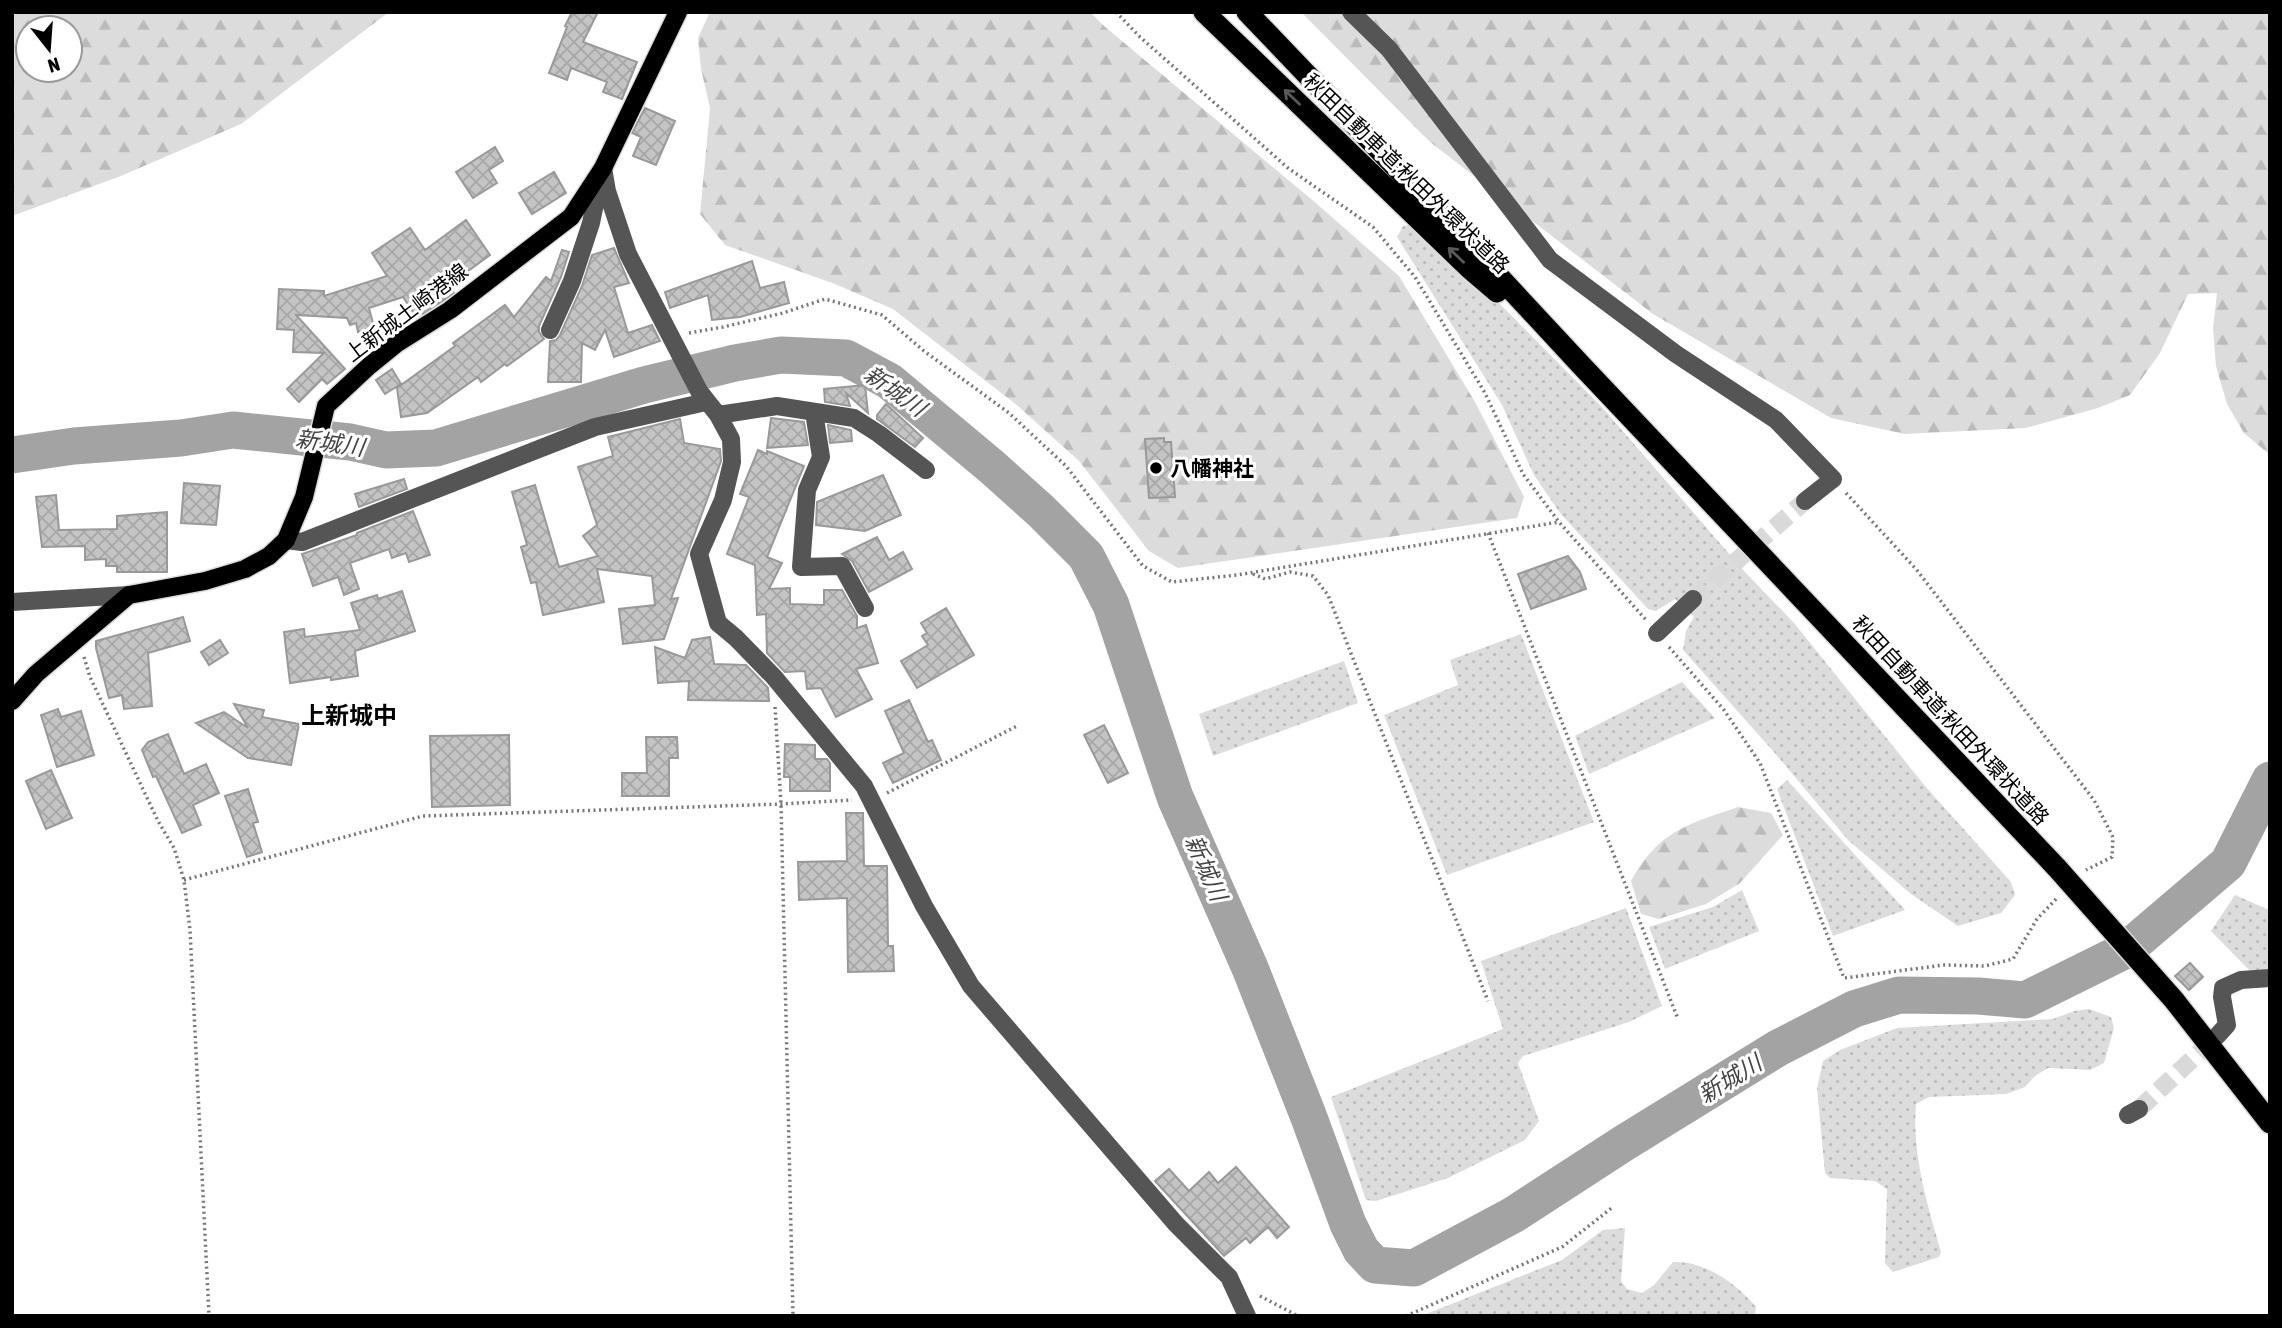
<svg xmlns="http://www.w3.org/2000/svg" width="2282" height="1328" font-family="'Asap Condensed','Noto Sans JP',sans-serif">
	<defs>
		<pattern id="grass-dots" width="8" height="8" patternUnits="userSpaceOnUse" patternTransform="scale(1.75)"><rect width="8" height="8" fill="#dcdcdc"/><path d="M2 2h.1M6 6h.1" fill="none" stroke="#bbb" stroke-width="1.8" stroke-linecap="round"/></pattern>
		<pattern id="forest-firs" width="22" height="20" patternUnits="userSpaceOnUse" patternTransform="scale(1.75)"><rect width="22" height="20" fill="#dcdcdc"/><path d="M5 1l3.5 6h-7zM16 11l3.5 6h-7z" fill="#bbb"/></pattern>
		<pattern id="building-cross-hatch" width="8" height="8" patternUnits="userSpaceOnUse" patternTransform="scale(1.75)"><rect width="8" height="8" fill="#c4c4c4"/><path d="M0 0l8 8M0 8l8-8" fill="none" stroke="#a7a7a7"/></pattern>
	</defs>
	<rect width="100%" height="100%" fill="#fff"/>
	<path fill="url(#grass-dots)" d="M1411,225L1482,286L1602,407L1744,571L1794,623L1925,786L2011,882L2015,895L2001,913L1958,926L1911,894L1848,840L1774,752L1683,650L1686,631L1694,617L1675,599L1656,611L1648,609L1560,513L1534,475L1502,405L1397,237L1403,226Z
		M1521,634L1594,822L1447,875L1384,715L1458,685L1450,660Z
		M1344,661L1358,703L1213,756L1199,714Z
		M1682,682L1715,718L1589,774L1575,736Z
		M1787,780L1905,910L1833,936L1777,789Z
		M1742,890L1759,931L1665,969L1649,927L1713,907Z
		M2235,895L2267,909L2270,908V972L2252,973L2211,931Z
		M1626,908L1662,1006L1629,1022L1523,1056L1518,1063L1539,1121L1525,1140L1448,1178L1376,1201L1366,1200L1331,1097L1503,1029L1481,961Z
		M2089,1009L2111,1017L2114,1028L2104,1063L2090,1070L2048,1068L2035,1076L2025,1087L2006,1094L1929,1097L1916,1104C1912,1155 1927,1203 1941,1252L1939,1257L1893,1272L1885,1263L1887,1189L1875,1181L1830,1178L1825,1173L1817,1089L1823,1061L1840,1050L1897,1028L2053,1019L2074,1011Z
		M1625,1228L1621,1281L1627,1289L1642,1293L1654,1285L1673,1262C1704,1260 1737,1284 1756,1307L1755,1316H1421L1562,1260L1603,1230Z"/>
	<path fill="url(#forest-firs)" fill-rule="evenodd" d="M12,12H389L241,124L121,176L12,216ZM28,28H70V70H28Z
		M710,12H1090L1104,26L1317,204L1399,276L1475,402L1524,497L1517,518L1178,568L1149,551L1079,461L1018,406L893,309L835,284L725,245L700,214L710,108L701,69L698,38Z
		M1301,12H2270V455L2244,433L2227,404L2216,366L2213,328L2217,293L2188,294L2160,353L2130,395L2098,408L2026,428L1905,434L1831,418L1653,314L1430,142Z
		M1738,807L1771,813L1783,835L1740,883L1706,904L1659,919L1641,914L1631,881C1659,831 1686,825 1738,807Z"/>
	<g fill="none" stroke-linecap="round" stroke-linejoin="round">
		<path stroke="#a3a3a3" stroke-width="37" d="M12,455L74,446L181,438L233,430L350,442L386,450L436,448L644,385L735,363L781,355L846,358L889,381L992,467L1041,511L1086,556L1111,605L1175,797L1250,968L1308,1115L1348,1224L1361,1250L1375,1265L1414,1268L1513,1215L1624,1143L1778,1048L1854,1009L1899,995L1978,996L2025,1000L2126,950L2228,863L2270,780"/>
	</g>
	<path fill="url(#building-cross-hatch)" stroke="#999" stroke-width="2" d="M572,12H598L583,42L637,62L622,99L603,92L607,82L571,68L567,80L549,73L567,27L565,26Z
		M645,108L675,121L656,165L633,156L641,137L632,133Z
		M495,147L503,161L489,170L497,183L473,198L456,172Z
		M554,172L566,193L532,214L519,193Z
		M466,220L490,255L449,285L454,293L417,318L403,297L369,308L374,327L358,332L356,323L350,325L347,318L296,315L345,369L327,384L322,379L299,402L287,389L324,353L293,352L294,330L277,329L279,289L324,291V296L387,276L372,253L410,228L425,250Z
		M614,248L629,283L614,287L628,333L652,325L660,341L614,357L605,330L595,350L582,343L581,382H548L550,341L556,340L560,335L582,286L592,255Z
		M562,250L569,252L561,277L539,326V332L544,339L507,366L505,364L481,382L478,377L427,413L401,417L397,388L455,346L453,343L505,305L514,317L546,277L551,281Z
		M752,261L760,288L784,282L789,303L740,317L712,320L708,295L670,308L665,292Z
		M392,369L401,384L385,394L376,380Z
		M865,385L868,413L846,393L850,406L825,402L824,389Z
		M886,404L923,438L915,447L877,419V415Z
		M771,418L804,422L808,445L767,448Z
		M680,419L684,443L720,449L721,461L671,599L678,598L664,639L623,644L619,609L655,605L652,576L597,569L604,602L543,615L536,582L531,583L521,547L527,545L512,492L535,485L559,567L598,556L583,536L597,525L578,467L613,456L608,437Z
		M828,425L851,430L852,441L830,443Z
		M1164,438V442H1171L1175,497L1149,498L1145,439Z
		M758,450L767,454V451L804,466L767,557L782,563L769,589L790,588V604L824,605V590H842L857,616V628L866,625L878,663L856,669L872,699L836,717L821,688L807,689L805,671L785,672L767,653L766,614L757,615L755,565L727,554L749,497L740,494Z
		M883,475L901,515L865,531L816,525L817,502Z
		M404,479L407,489L359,507L355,494Z
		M184,483L220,486L216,525L181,523Z
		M56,495L59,530L117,529V516L167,512V572H117V566H106V559L85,560V546L42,547L36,497Z
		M413,511L430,555L409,562L406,553L392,558L389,549L350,563L359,589L344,595L338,577L313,586L302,554L357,535V533Z
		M877,537L889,560L903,552L912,569L869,592L852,561L842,554Z
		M1568,556L1580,572L1586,589L1531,609L1518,574Z
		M402,591L415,631L355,651L358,676L331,680V677L290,683L284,632L304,629L305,637L360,630L351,603L377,595L378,599Z
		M946,608L974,655L917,688L901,661L928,645L922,636L927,633L921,623Z
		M183,617L190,641L148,653L152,706L124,709L122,695L109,698L96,648V641Z
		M710,637L714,664L746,665L768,688L769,701L688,700L689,681L658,683L655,647L685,658L692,640Z
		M220,640L228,653L209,665L201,652Z
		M909,700L928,742L932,740L941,760L893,783L883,763L904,753L885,711Z
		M234,704L264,710L262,717L299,724L291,765L248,758L196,723L224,712L248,728Z
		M58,709L61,717L81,711L94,755L57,767L41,715Z
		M1104,725L1128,773L1108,783L1084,735Z
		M168,734L184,774L206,764L219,793L193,805L201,825L182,833L156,776L153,777L142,750L148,742Z
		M509,735L510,805L432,807L430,736Z
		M646,737H677L678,758H669V796H622V773H647Z
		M785,744L815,745V759H827L830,763V791H790V777H784Z
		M51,770L72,818L46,829L26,781Z
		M248,789L258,822L253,823L262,852L247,857L225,796Z
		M846,813H863L864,866H887L888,946H893L894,971L848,972L847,898L799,900L798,862L847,861Z
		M2190,963L2203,977L2189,990L2175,976Z
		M1236,1167L1289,1227L1277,1238L1268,1227L1250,1243L1246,1238L1224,1256L1155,1181L1169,1169L1189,1191L1209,1172L1218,1183Z"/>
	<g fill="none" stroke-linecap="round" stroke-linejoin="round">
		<path stroke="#d9d9d9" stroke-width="18" stroke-dasharray="18 9" stroke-linecap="butt" d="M1693,599L1805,501
			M2139,1109L2217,1036"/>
		<defs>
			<path id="major" d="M12,701L36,674L129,595L205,581L245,569L269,556L286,540L304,497L326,406L369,366L396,344L450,310L571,217L603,168L678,12"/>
			<path id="highway" d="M1204,12L1469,268L1497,292
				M1247,12L1464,239L1581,365L2057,868
				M2174,1000L2270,1123"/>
		</defs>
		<use href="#major" stroke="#dbdbdb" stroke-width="21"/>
		<use href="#highway" stroke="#dbdbdb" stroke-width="24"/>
		<path stroke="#777" stroke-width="3.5" stroke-dasharray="2 3.5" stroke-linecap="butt" d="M1116,12L1140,37L1288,168L1373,227L1415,277L1485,393L1523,474L1559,522L1646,620
			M689,333L723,327L783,313L825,299L882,315L924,351L1009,413L1066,466L1143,566L1172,582L1237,575L1559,522
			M1846,493L1916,569L2094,800L2113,837L2112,857L2086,870
			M1488,533L1678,1019
			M1253,574L1265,579L1290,572L1313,576L1328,595L1488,1001
			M1669,647L1724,710L1760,763L1844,978L1944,965L1985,966L2013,959L2037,919L2058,897
			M84,657L90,677L158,821L174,848L184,880L190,930L209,1316
			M775,707L781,804L793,1316
			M887,793L1017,726
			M184,880L423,816L781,804L852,800
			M1260,1296L1298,1316
			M1406,1316L1562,1247L1613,1207"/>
		<path stroke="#555" stroke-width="18" d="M1351,12L1389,49L1550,260L1676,354L1776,420L1833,479L1805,501
			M603,168L607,191L628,254L699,391L718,415L731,439L732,462L723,500L699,554L718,623L736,638L774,677L864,786L924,906L971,986L1176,1224L1229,1277L1247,1316
			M550,330L572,281L591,223L601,175
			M814,412L821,457L807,490L801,567L842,566L865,608
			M718,415L777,406L854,418L879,434L926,470
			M286,540L302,542L595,427L706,402
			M12,602L129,595
			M1657,633L1693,599
			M2217,1036L2227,1025L2222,997L2223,988L2241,980L2270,978
			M2128,1115L2139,1109"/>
		<use href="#major" stroke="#000" stroke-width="18"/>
		<use href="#highway" stroke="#000" stroke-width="21"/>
		<defs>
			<path id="highway-bridge" d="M2057,868L2174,1000"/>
		</defs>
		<use href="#highway-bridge" stroke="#dbdbdb" stroke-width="24" stroke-linecap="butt"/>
		<use href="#highway-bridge" stroke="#000" stroke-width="21"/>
	</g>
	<defs><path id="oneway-shaft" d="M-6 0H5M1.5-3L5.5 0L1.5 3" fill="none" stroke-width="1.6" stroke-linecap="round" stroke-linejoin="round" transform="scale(1.75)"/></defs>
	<g stroke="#595959">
		<use href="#oneway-shaft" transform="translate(1292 97) rotate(-136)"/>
		<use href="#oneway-shaft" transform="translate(1456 255) rotate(-136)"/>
	</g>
	<circle fill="#000" stroke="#fff" stroke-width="2.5" cx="1156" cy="468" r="7"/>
	<g text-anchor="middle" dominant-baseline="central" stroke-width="6" stroke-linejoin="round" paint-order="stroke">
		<g font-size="21" fill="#000" stroke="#fff">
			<text transform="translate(1407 173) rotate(44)">秋田自動車道;秋田外環状道路</text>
			<text transform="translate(406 312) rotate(-37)">上新城土崎港線</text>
			<text transform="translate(1951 720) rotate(47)">秋田自動車道;秋田外環状道路</text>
		</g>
		<g font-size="21" font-weight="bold" fill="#000" stroke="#fff" text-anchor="start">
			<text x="1170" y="468">八幡神社</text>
		</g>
		<g font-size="23" font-style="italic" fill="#444" stroke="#fff">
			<text transform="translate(895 391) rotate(35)">新城川</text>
			<text transform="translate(330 443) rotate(8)">新城川</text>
			<text transform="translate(1206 868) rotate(66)">新城川</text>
			<text transform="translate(1730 1079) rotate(-32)">新城川</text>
		</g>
		<g font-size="24" font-weight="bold" fill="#000" stroke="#fff">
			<text x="349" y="715">上新城中</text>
		</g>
	</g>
	<rect width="2282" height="1328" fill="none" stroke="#000000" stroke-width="28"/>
	<g transform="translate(49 49) rotate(163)"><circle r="33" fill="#ffffff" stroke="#999999" stroke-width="2"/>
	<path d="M0-5L12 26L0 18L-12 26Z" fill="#000000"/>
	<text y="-10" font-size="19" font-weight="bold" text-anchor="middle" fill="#000000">N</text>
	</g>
</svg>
